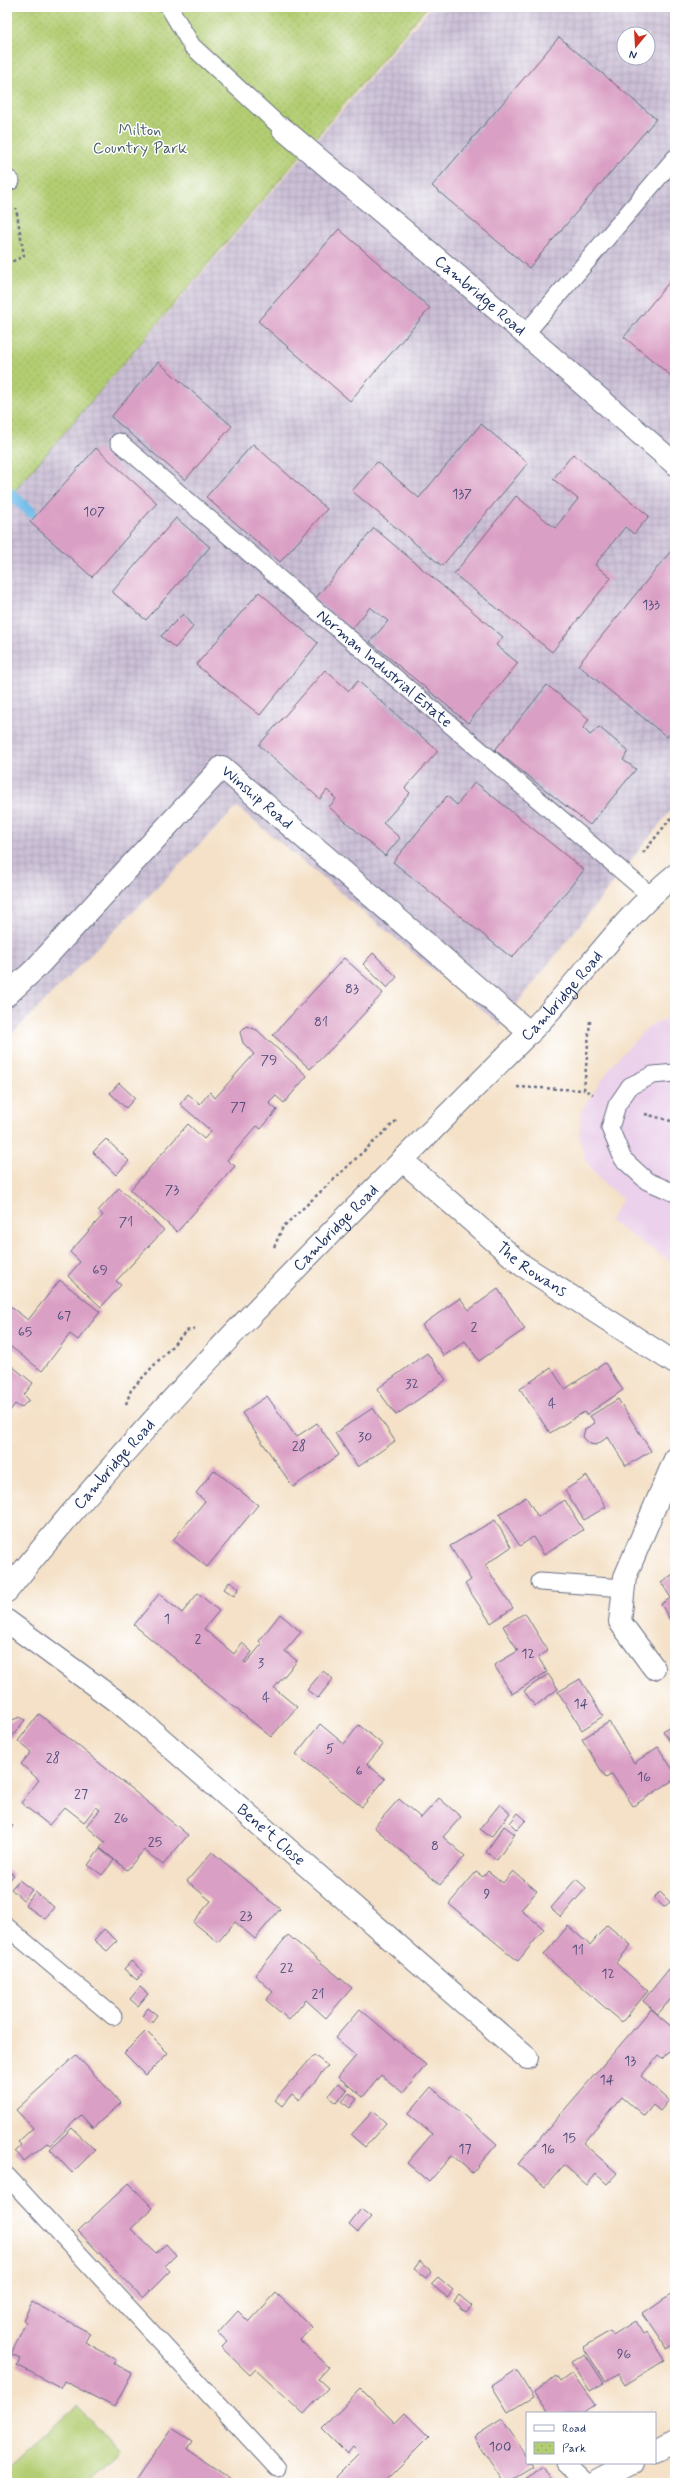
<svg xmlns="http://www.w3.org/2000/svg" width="682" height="2490" font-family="Mynerve,sans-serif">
	<defs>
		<pattern id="industrial-grid" width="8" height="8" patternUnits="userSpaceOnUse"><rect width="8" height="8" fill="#cbbfd5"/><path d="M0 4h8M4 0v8" fill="none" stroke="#aea4b9"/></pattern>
		<pattern id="park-dots" width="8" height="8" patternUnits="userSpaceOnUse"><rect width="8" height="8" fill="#b3cd72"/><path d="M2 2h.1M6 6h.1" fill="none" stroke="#99b065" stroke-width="1.8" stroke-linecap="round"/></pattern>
	</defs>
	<rect width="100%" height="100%" fill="#fff"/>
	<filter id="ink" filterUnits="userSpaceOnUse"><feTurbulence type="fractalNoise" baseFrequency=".025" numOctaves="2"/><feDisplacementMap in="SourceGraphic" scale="8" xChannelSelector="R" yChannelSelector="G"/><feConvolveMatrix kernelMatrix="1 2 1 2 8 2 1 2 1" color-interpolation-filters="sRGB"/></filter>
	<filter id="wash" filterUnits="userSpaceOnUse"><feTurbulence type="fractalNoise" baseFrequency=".012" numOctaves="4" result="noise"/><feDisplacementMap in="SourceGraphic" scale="16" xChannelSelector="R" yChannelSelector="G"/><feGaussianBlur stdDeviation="0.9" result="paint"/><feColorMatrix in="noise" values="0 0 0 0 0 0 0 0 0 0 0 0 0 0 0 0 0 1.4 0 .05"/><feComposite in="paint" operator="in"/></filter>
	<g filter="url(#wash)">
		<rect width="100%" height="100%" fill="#f4e1c7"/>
		<path fill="#ebd1eb" d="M675,1014V1264L609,1221L623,1199L600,1180L585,1160L579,1134L582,1109L615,1061L648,1027Z"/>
		<path fill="url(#industrial-grid)" fill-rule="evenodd" d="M431,7H675V805L500,1025L237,807L7,1039V500ZM624,34H648V58H624Z"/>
		<path fill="#b3cd72" stroke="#677e68" d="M77,2406L119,2453L86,2483H7V2469Z"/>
		<path fill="url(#park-dots)" stroke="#677e68" d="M7,7H427L7,500Z"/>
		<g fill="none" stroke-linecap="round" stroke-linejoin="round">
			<path stroke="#6fbce9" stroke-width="11" d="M7,491L31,512"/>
		</g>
		<g id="blocks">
			<path fill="#da9fc4" d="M559,37L656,119L529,268L432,186Z
				M339,229L430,308L350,401L258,321Z
				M675,275V379L624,337Z
				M158,362L232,426L185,480L111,417Z
				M481,424L528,463L442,566L352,491L377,462L419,498Z
				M253,444L327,509L280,562L206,497Z
				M96,448L157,503L92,577L30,522Z
				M573,454L649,516L634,534L625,527L595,565L611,578L552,652L454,574L516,496L555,528L578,499L553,479Z
				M176,518L210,547L146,620L112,592Z
				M374,528L503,637L496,645L518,663L468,723L370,642L388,621L370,607L352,629L315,599Z
				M675,546V728L667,737L578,665Z
				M259,592L318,643L260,715L196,665Z
				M183,614L193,627L175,648L161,636Z
				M325,670L349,691L358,681L438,751L405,788L410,793L383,823L400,838L385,856L329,807L336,799L327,790L320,799L259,745Z
				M547,685L589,719L583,728L590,735L599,727L628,751L623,760L636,769L590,825L495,750Z
				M475,782L584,870L512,958L393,862L447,796L457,805Z
				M373,953L397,977L387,988L363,964Z
				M344,958L383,993L335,1045L310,1069L273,1035Z
				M246,1026L257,1030L307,1076L284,1103L276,1096L269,1103L277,1110L261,1129L257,1126L227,1160L235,1166L177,1232L130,1190L188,1124L204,1139L211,1131L180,1104L188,1094L200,1104L210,1092L215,1098L254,1054L243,1043L240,1032Z
				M119,1083L135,1098L126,1108L110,1093Z
				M106,1139L129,1161L116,1175L93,1152Z
				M119,1188L164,1230L116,1281L121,1285L101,1307L68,1276L80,1262L70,1252L103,1215L98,1211Z
				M60,1280L100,1312L78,1340L70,1334L42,1371L7,1344V1304L28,1320Z
				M498,1289L525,1329L479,1361L465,1341L444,1356L422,1325L460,1298L469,1310Z
				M427,1353L446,1380L396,1415L377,1389Z
				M7,1362L33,1383L24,1395L29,1400L21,1408L15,1404L7,1415Z
				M605,1363L623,1390L586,1415L584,1412L550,1433L520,1389L551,1368L565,1389Z
				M267,1396L296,1437L317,1423L339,1455L293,1487L242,1413Z
				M618,1399L651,1451L626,1466L608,1437L596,1445L590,1444L583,1437L585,1429L595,1423L590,1416Z
				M373,1408L395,1441L358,1467L335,1433Z
				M214,1470L258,1505L207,1567L173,1540L205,1501L196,1493Z
				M587,1476L606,1507L584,1520L565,1490Z
				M526,1497L538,1517L565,1500L583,1530L544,1555L533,1537L520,1546L499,1514Z
				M495,1520L511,1547L485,1565L513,1608L491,1623L465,1584L471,1580L450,1546Z
				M675,1573V1622L672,1624L661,1604L671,1598L661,1582Z
				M230,1581L239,1588L234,1596L224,1589Z
				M198,1593L219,1611L204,1629L234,1654L242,1643L252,1652L244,1662L246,1663L262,1644L259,1641L280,1614L301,1632L285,1651L297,1661L274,1688L297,1707L271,1737L134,1625L159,1594L182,1613Z
				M525,1613L548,1651L538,1657L547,1672L512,1694L494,1665L518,1651L503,1626Z
				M323,1671L333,1679L318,1698L307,1690Z
				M548,1674L558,1689L535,1706L524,1691Z
				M580,1679L603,1716L582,1730L558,1692Z
				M39,1714L188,1835L163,1865L144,1850L127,1870L100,1848L105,1842L86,1826L100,1810L96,1807L84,1822L65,1807L49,1825L21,1803L39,1780L21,1764L31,1752L18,1741Z
				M20,1717L25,1720L7,1743V1722Z
				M609,1722L634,1763L658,1747L675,1773V1779L633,1806L612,1774L606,1778L582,1739Z
				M675,1722V1749L663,1731Z
				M320,1724L344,1744L359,1725L383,1745L367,1764L385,1779L362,1807L296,1754Z
				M439,1798L461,1817L443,1837L465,1856L440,1885L374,1827L399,1799L421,1818Z
				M500,1804L510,1813L491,1837L480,1829Z
				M518,1813L526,1820L517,1830L510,1823Z
				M7,1820L13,1826L7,1833Z
				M504,1826L515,1834L497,1860L486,1852Z
				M100,1849L114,1860L102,1875L88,1865Z
				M212,1852L280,1909L255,1939L235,1922L218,1942L193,1922L211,1901L187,1881Z
				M7,1870L14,1875L7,1883Z
				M488,1871L503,1883L513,1871L537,1891L521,1910L544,1929L518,1961L449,1904L476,1872L483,1877Z
				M576,1879L586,1888L561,1917L551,1908Z
				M19,1880L32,1890L23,1900L11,1889Z
				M35,1892L54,1907L45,1919L25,1905Z
				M660,1892L670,1902L664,1907L654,1898Z
				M607,1925L631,1945L616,1963L648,1991L622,2022L544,1955L568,1926L590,1945Z
				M104,1929L117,1941L107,1951L94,1940Z
				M288,1935L352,1988L326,2018L306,2000L289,2020L266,2000L273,1992L255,1975Z
				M131,1961L144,1972L137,1980L124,1969Z
				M673,1964L675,1994L658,2014L643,2001Z
				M140,1987L148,1994L138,2006L130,1999Z
				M148,2008L157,2015L151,2023L142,2016Z
				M360,2009L426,2065L403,2093L381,2075L363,2097L338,2077L356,2056L335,2038Z
				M651,2009L675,2030V2044L662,2059L658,2056L641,2076L669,2100L660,2111L653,2105L644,2116L622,2097L583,2143L617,2173L607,2184L596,2174L587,2185L564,2165L545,2187L518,2164Z
				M146,2031L168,2053L146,2075L124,2053Z
				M76,2055L121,2103L93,2128L81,2115L50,2145L47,2143L24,2161L15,2151L21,2145L18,2142L33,2128L16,2110Z
				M314,2055L328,2066L299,2100L292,2094L282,2106L275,2100Z
				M338,2083L347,2090L337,2103L328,2096Z
				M431,2087L497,2144L472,2173L452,2155L429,2182L407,2163L432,2134L408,2114Z
				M349,2093L357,2099L350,2108L342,2102Z
				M373,2111L386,2123L365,2147L351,2135Z
				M72,2128L95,2150L72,2173L50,2149Z
				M129,2183L153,2208L131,2229L156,2253L166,2244L176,2255L165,2266L170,2271L143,2298L78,2231Z
				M361,2209L371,2217L358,2232L349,2224Z
				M420,2261L431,2271L426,2278L414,2269Z
				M438,2277L453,2290L447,2297L431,2284Z
				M675,2292V2344L667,2349L643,2314Z
				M276,2293L312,2327L300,2340L329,2367L318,2379L328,2388L304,2414L256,2369L250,2375L221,2347L227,2341L218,2333L238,2311L249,2322Z
				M459,2295L472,2306L466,2312L454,2301Z
				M32,2302L90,2333L85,2342L116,2359L113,2363L132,2373L114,2407L64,2381L61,2388L17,2365L20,2358L11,2354L26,2322L23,2320Z
				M635,2321L643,2334L647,2332L665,2360L625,2385L618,2374L606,2382L583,2347L610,2331L613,2335Z
				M585,2354L604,2383L590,2391L571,2362Z
				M516,2370L533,2397L508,2412L492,2386Z
				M572,2373L595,2405L583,2413H549L534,2392L556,2376L560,2382Z
				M361,2389L395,2423L405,2413L429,2437L383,2483H343L336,2476L359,2453L353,2447L347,2454L322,2429Z
				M502,2419L527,2457V2463H531L533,2467L507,2483H504L474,2437Z
				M172,2428L192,2441L187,2449L237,2483H134Z
				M543,2467L553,2483H518Z"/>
		</g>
	</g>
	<g filter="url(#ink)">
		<use href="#blocks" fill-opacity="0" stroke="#676d83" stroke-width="1"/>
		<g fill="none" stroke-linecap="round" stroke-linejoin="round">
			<defs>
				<g id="service">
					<path d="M169,7L192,46L283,129"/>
					<path d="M7,178L11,181"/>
					<path d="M525,334L675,158"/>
					<path id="s1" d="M119,442L650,895"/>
					<path d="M675,1073L653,1075L630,1086L617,1105L610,1128L623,1159L647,1181L675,1193"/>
					<path d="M540,1582L624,1588"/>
					<path d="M7,1927L113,2016"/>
					<path d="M7,2176L277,2468"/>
					<path d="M565,2463L586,2483"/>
				</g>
				<g id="minor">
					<path id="s2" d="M283,129L479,294L675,464"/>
					<path id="s3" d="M7,995L35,969L222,767L530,1033"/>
					<path id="s4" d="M402,1160L522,1265L675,1363"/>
					<path id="s5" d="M7,1621L127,1709L527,2058"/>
					<path d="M654,1668L620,1622L625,1577L675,1459"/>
					<path d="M655,2451L675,2440"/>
					<path d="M594,2483L632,2463"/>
				</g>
				<g id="tertiary">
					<path id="s6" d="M7,1591C166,1393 349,1214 528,1034C580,983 618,921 675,875"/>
				</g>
			</defs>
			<use href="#service" stroke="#676d83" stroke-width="19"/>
			<use href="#minor" stroke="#676d83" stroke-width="24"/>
			<use href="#tertiary" stroke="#676d83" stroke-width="24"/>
			<path stroke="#676d83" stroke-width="2.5" stroke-dasharray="3 3" stroke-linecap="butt" d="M7,264L24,256L16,208
				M643,853L675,813
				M590,1021L584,1090L593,1094
				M517,1087L584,1090
				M645,1114L675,1122
				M274,1247L283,1227L398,1119
				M126,1404L131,1390L186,1331L197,1328"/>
			<use href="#service" stroke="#fff" stroke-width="17"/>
			<use href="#minor" stroke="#fff" stroke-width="22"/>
			<use href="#tertiary" stroke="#fff" stroke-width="22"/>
		</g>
	</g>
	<g text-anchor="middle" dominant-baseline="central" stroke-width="3" stroke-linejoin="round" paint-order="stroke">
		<g font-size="14" fill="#4b4b78">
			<text x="462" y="494">137</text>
			<text x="94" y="512">107</text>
			<text x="651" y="605">133</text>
			<text x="352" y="989">83</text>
			<text x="321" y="1022">81</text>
			<text x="269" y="1060">79</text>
			<text x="238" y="1107">77</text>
			<text x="172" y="1190">73</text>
			<text x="126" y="1222">71</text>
			<text x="100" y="1270">69</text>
			<text x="64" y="1316">67</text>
			<text x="474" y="1327">2</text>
			<text x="25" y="1332">65</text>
			<text x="412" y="1384">32</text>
			<text x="552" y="1404">4</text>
			<text x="365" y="1437">30</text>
			<text x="299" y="1446">28</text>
			<text x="167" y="1619">1</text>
			<text x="198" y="1639">2</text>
			<text x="528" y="1654">12</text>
			<text x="261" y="1663">3</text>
			<text x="266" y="1698">4</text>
			<text x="581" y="1704">14</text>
			<text x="330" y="1749">5</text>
			<text x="53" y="1758">28</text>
			<text x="359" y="1771">6</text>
			<text x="644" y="1777">16</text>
			<text x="81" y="1794">27</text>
			<text x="121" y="1818">26</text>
			<text x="155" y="1842">25</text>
			<text x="435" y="1846">8</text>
			<text x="487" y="1894">9</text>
			<text x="246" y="1916">23</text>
			<text x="578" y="1950">11</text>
			<text x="287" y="1968">22</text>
			<text x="608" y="1974">12</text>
			<text x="318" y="1994">21</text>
			<text x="630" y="2061">13</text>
			<text x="607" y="2080">14</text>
			<text x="569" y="2138">15</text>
			<text x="465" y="2149">17</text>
			<text x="548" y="2149">16</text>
			<text x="624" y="2354">96</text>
			<text x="500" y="2447">100</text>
		</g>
		<g font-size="16" fill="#495e64" stroke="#fff">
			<text x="140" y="130">Milton<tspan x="140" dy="18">Country Park</tspan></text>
		</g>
		<g font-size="16" fill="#1b2f5e" stroke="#fff">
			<text stroke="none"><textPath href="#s2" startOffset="258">Cambridge Road</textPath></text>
			<text stroke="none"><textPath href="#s1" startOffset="349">Norman Industrial Estate</textPath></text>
			<text stroke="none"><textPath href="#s3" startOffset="360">Winship Road</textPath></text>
			<text stroke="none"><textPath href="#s6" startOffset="814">Cambridge Road</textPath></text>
			<text stroke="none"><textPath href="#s6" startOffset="490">Cambridge Road</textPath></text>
			<text stroke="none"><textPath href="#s4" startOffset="170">The Rowans</textPath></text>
			<text stroke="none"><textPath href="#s6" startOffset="166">Cambridge Road</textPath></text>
			<text stroke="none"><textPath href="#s5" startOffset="340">Bene't Close</textPath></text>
		</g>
	</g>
	<rect width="682" height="2490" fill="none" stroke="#fff" stroke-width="24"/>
	<rect x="526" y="2412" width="130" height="52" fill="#ffffff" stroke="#a4acbf"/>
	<rect x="534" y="2425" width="20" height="6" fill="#ffffff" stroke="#a4acbf"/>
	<text x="562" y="2432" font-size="12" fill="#1b2f5e">Road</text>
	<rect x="534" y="2442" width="20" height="12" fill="url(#park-dots)" stroke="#a4acbf"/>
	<text x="562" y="2452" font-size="12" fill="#1b2f5e">Park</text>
	<g transform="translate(636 46) rotate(198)"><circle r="19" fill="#ffffff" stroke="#a4acbf"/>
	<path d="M0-3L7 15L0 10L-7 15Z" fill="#c8321e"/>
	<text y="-6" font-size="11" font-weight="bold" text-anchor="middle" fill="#1b2f5e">N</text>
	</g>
</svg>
